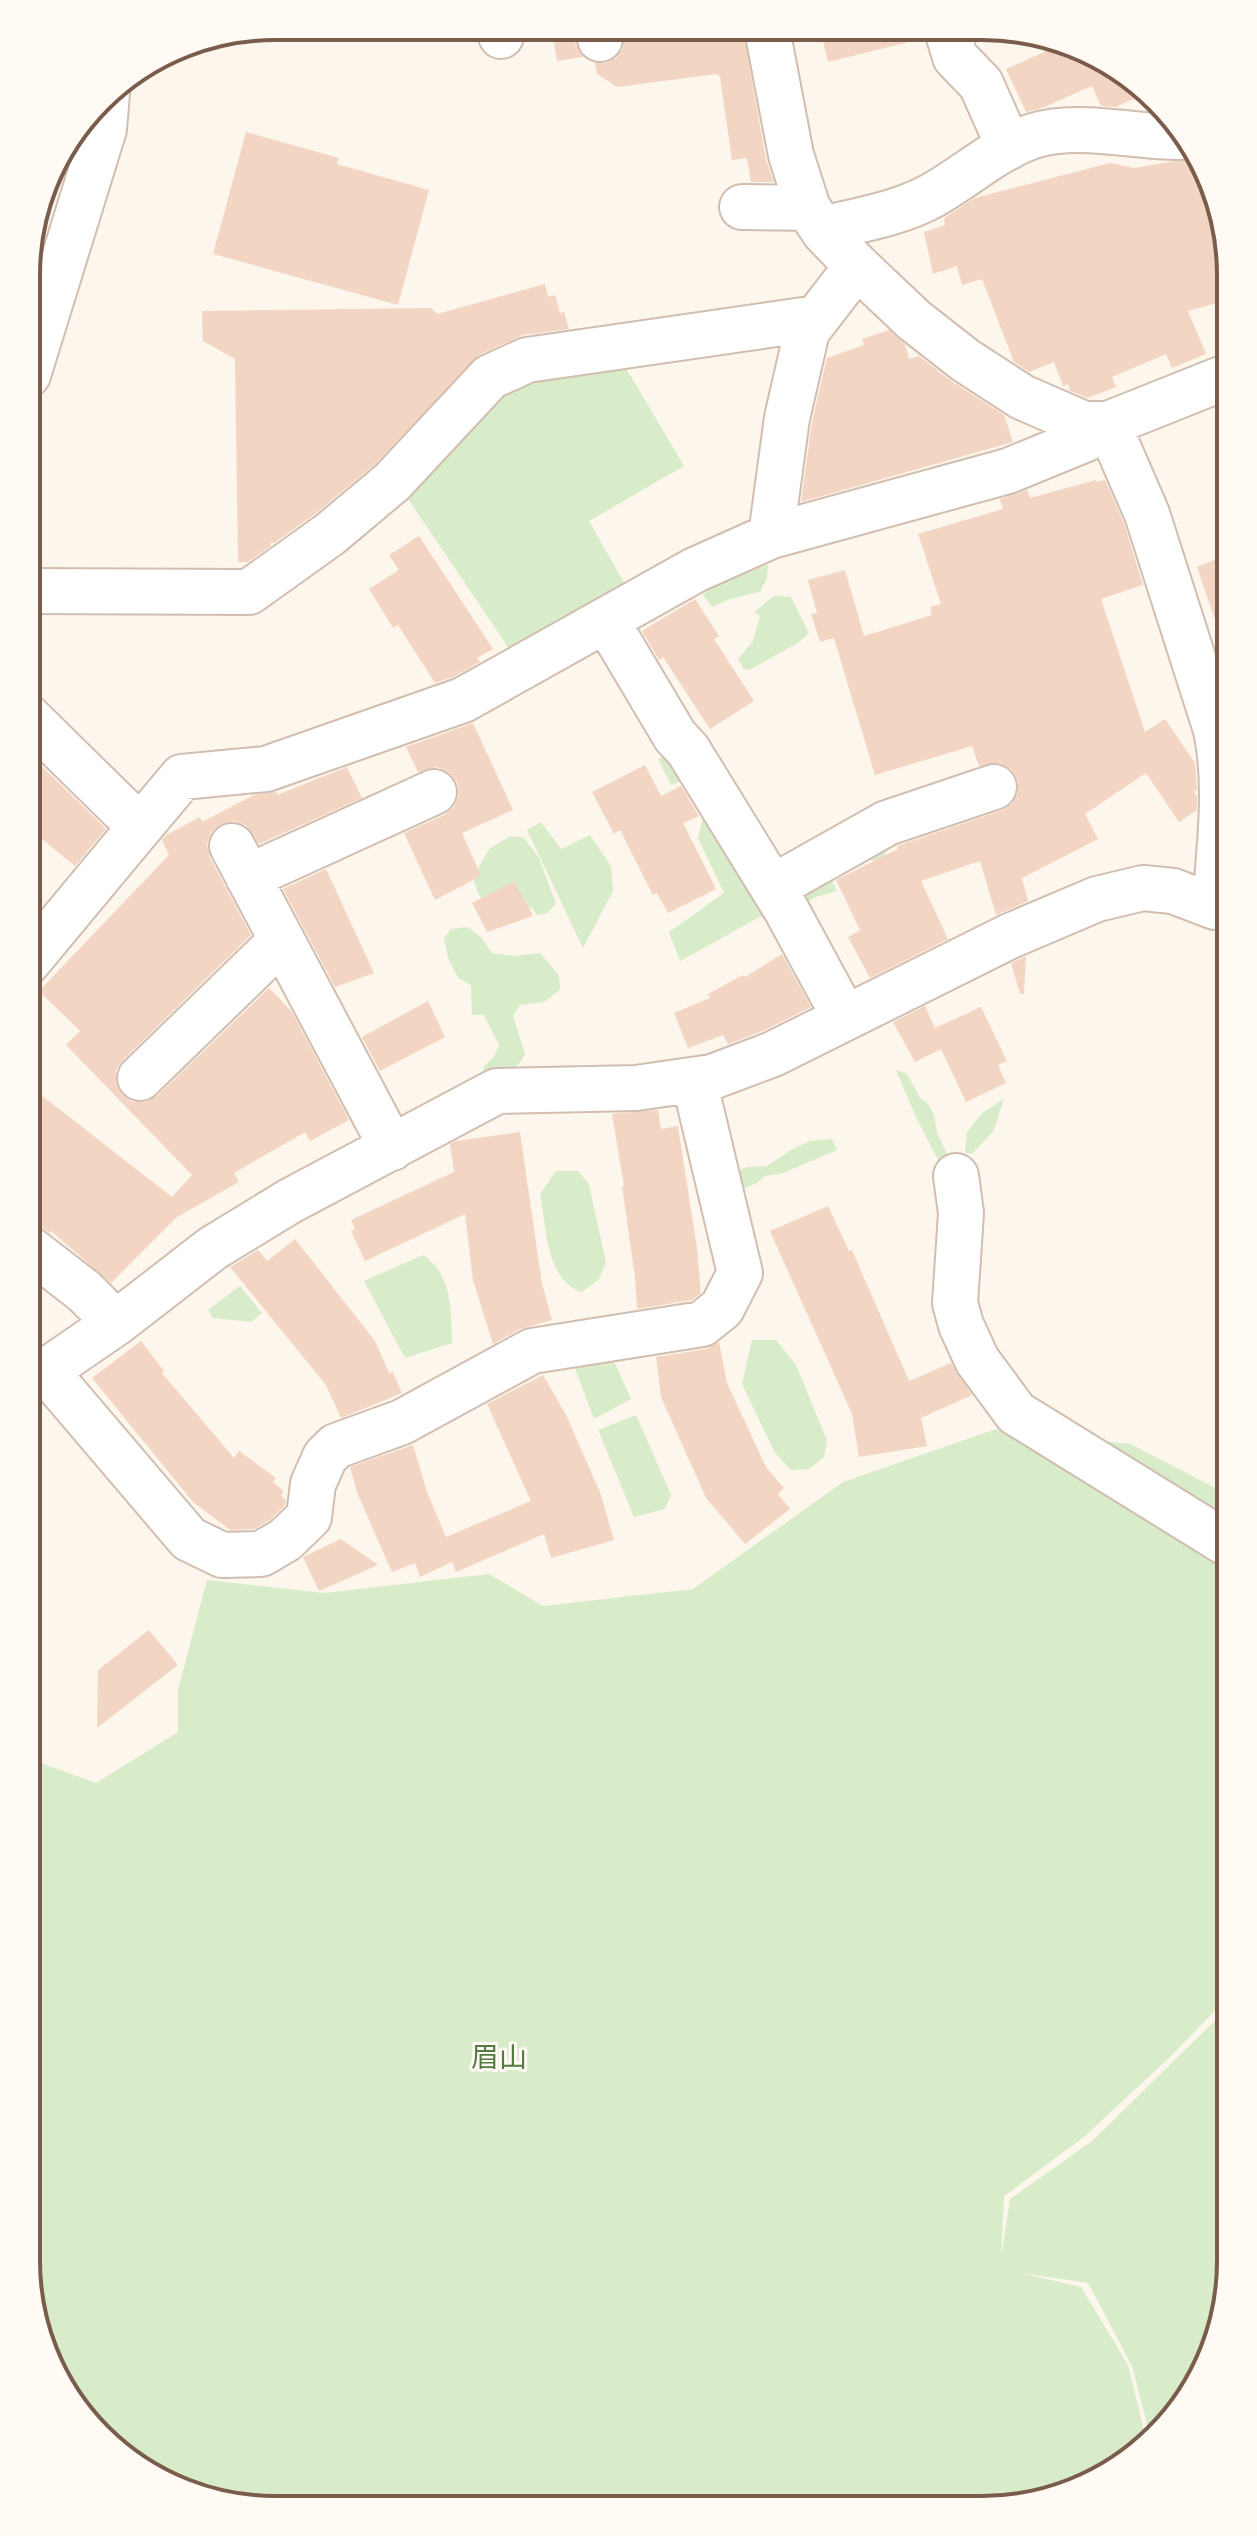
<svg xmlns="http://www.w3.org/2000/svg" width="1257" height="2536" font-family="'PT Sans Narrow','Noto Sans JP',sans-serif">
	<rect width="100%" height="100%" fill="#fdf6ec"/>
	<path fill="#d8ecc9" d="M617,353L684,466L589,521L626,586L510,650L398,484L488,387Z
		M768,564L767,578L760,592L730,599L712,607L703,595L711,588Z
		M774,596L791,597L809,633L798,643L749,670L743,668L738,659L753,641L760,616L754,612Z
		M676,751L769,912L680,961L669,932L724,893L698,838L703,817L685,780L671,785L658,759Z
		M541,822L561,849L590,835L611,866L613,891L583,948L527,830Z
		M511,836L524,838L539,858L556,904L547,913L537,915L532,907C498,915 482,914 473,877L490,848Z
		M884,846L886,857L876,862L868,859L832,881L837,891L816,897L800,907L801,887Z
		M468,927L481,937L492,953L514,956L540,953L559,975L560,990L544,1002L520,1005L513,1016L525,1054C517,1071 504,1074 487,1080L483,1067L494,1057L499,1045L484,1015H472L471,985L458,978L448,958L444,938L451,929Z
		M896,1070L907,1074L920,1098L928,1104L934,1115L937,1133L951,1162L940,1164L916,1117Z
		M1004,1099L994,1130L972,1154L965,1153L967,1132L982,1113Z
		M832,1139L837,1150L783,1173L765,1176L757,1183L736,1192L730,1174L747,1167L767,1166L791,1150L810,1141Z
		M556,1171H578L589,1184L606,1263L599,1279L582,1292C546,1282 546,1225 540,1194Z
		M423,1255C453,1275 451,1311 452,1343L405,1358L364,1281Z
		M240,1286L262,1313L251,1322L213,1318L208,1310Z
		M752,1340H776L796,1365L827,1440L824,1457L809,1469L791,1470L775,1453L742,1384Z
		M610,1352L631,1399L594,1419L573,1363Z
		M636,1415L671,1495L665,1509L634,1517L598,1430Z
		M996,1429L1130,1444L1231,1496V1994L1171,2056L1084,2137L1004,2196L1001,2258L1010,2199L1092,2141L1231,2005L1230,2277L1212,2356L1179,2413L1151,2439L1132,2366L1088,2283L1021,2273L1081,2287L1128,2365L1147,2443L1121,2468L1061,2497L982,2510L242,2508L180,2491L111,2448L39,2340L26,2261L27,1758L96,1783L178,1732V1690L207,1580L324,1593L489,1574L543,1606L693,1589L843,1482Z"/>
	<path fill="#f3d5c3" d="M552,28H574L575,43L583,57L557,61Z
		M641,28L743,29L766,160L774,182H751L747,158L732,160L720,77L717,74L617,87L597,74L595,63H605L616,58L623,48L624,41L642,38Z
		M820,29L911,30L913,41L828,62Z
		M1060,45L1128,79L1137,97L1116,107L1101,106L1092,86L1042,108L1026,112L1006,69Z
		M246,132L339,158L337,164L429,190L398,305L213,254Z
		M1193,158L1218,196L1231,275V299L1188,311L1206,354L1172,368L1166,354L1112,377L1116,387L1088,398L1070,391L1068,384L1063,386L1054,362L1029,372L1014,362L982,279L962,285L957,266L933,274L924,232L945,225L944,218L975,198L1110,163L1134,168Z
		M545,284L548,297L555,295L560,313L564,312L569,329L523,335L479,355L375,464L315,514L274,543H270L271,546L248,562H238L235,359L203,341L202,311L431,308L437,314Z
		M889,330L905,344L909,359L919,356L951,381L1004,415L1013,442L801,502L812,422L827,358L864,345L862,339Z
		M1096,480V482L1105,480L1124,523L1143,585L1101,599L1145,732L1165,719L1195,763L1197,790L1194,792L1197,796V810L1179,822L1146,773L1085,814L1098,839L1022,878L1028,901L996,915L980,861L921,881L948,939L870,978L848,937L860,930L836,880L898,849L897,846L1003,810L1012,804L1018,793V780L1011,769L1000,763L979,766L972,746L875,775L834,638L820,642L811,614L817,613L808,580L845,570L864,636L932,615L930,607L941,604L918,534L1003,509L1000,499L1027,490L1030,498Z
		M419,536L493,649L477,658L480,662L453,677L435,683L398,625L393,628L369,589L399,570L389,555Z
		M1231,553V651L1226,652L1197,567Z
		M695,599L719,636L714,639L754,701L710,729L663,657L659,660L642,631Z
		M473,723L513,810L462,833L481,876L435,900L404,833L444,815L454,807L459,795L457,782L449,772L437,767L418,772L406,747Z
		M28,753L106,829L75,866L27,827Z
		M645,765L661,796L681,786L699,816L683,823L716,889L668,913L657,893L653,895L620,830L614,834L592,792Z
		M347,767L362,798L259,844L246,825L234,821L221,824L211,832L207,844L210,858L251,935L123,1060L116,1070V1083L122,1095L132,1102H145L157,1096L269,988L292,1012L349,1120L310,1141L305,1132L234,1173L239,1182L177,1217L111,1283L51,1231L49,1233L42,1227L27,1223V1084L172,1197L192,1175L66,1045L80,1031L39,991L169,855L162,840L166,835L200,817L202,822L254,795L276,792L277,795Z
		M326,869L374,973L335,987L283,889Z
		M514,881L533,916L487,932L472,903Z
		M782,954L811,1007L763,1031L728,1044L723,1035L688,1048L674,1013L710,998L708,994L743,975L745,977Z
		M1026,956L1024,994H1020L1011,963Z
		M428,1001L445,1037L380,1071L362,1037Z
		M925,1006L935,1028L981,1007L1007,1061L998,1065L1006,1083L966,1102L941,1049L915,1062L893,1022Z
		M658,1110L661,1129L678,1126L697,1248L701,1293L692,1300L637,1309L635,1277L622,1186H624L612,1114Z
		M520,1132L542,1284L552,1320L520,1329L493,1344L473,1280L465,1214L365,1261L351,1231L355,1229L351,1220L454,1172L450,1144L456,1141Z
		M828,1206L849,1251L852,1250L909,1381L951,1363L972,1395L921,1418L927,1446L859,1457L852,1414L770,1231Z
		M295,1239L375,1341L389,1373L393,1372L402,1393L341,1418L326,1385L230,1267L258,1250L267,1261Z
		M141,1341L164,1371L162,1373L234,1458L239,1451L276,1478L273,1482L284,1491L281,1496L286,1500L285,1505L270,1520L254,1529L230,1530L193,1502L92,1378Z
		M719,1342L727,1383L766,1467L784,1488L778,1494L790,1509L745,1544L706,1498L661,1397L656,1357L706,1349Z
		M543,1375L566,1415L600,1492L614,1540L551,1558L544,1534L456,1572L452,1562L420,1577L415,1563L392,1572L358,1495L350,1467L413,1445L427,1492L446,1537L531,1501L487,1404Z
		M341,1539L378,1565L319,1591L303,1557Z
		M149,1630L178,1665L97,1728L98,1670Z"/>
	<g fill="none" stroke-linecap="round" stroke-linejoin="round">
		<defs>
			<path id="minor" d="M500,27L501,36
				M598,28L600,39
				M767,29L791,155L808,208
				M947,30L955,57L981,84L1009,147
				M822,229C859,220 899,214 933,195C967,176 995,149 1033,136C1076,122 1133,137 1179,137
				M857,266L914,320L965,360L1022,397L1084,424H1108L1231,375
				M28,375L104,129L107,93
				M28,591L249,592L330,534L392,482L490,377L527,360L817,318
				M606,620L675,736L688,750L787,911L845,1018
				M140,827L182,777L266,769L463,700L695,570L771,536L787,418L807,331L857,266L825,233L808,208L742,207
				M232,846L392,1148
				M248,877L434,792
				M773,887L887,823L994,787
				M27,963L140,827L28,717
				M140,1078L282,940
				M956,1176L961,1213L955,1303L961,1325L977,1360L1016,1413L1231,1546
				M116,1323L213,1248L290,1201L497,1091L636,1088L712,1077L773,1054L1010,936L1097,899L1143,888L1173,891L1215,907C1219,848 1228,788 1216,730L1147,514L1108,424L1086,439L1008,471L771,536
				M46,1371L189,1539L222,1555L261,1554L285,1540L309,1517L313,1484L325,1457L336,1446L402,1422L532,1351L702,1324L722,1308L740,1273L694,1080
				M27,1375L46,1371L116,1323L84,1291L27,1247"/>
		</defs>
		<use href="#minor" stroke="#d1beb0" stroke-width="48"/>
		<use href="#minor" stroke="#fff" stroke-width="44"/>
	</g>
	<g text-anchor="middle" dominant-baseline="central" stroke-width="6" stroke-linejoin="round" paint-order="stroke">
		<g font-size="28" fill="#537a41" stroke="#fffaf3">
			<text x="499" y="2056">眉山</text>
		</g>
	</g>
	<path d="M0 0H1257V2536H0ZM275 40H982A235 235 0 0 1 1217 275V2261A235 235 0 0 1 982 2496H275A235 235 0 0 1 40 2261V275A235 235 0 0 1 275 40Z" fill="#fffaf3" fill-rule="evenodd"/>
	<path fill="none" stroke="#7a5c4d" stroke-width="4" d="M275 40H982A235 235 0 0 1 1217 275V2261A235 235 0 0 1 982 2496H275A235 235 0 0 1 40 2261V275A235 235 0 0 1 275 40Z"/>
</svg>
